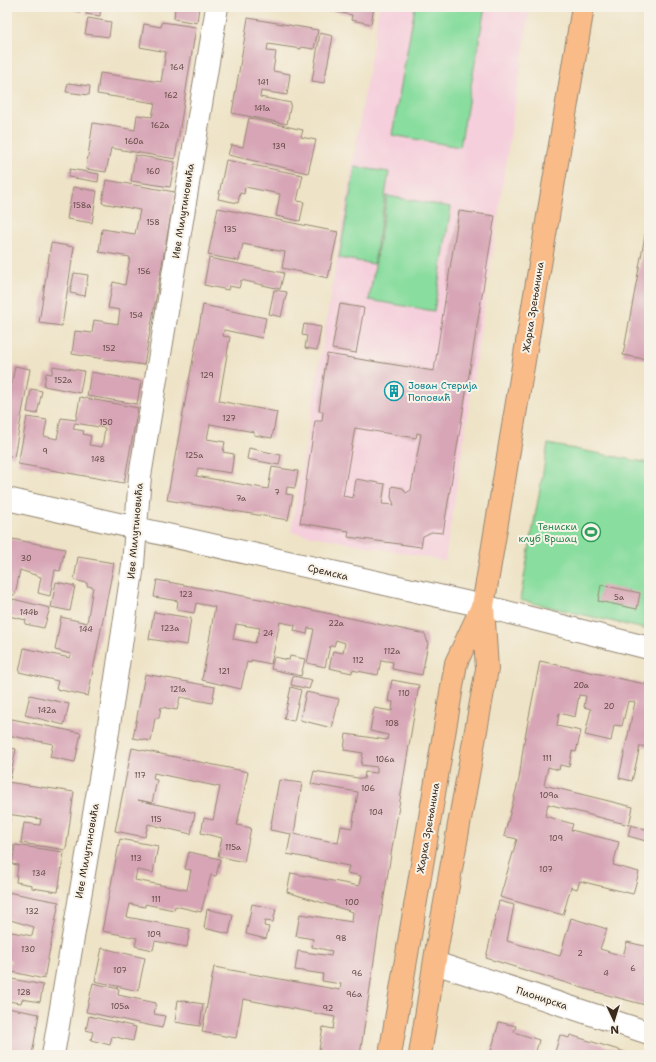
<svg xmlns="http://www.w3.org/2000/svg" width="656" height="1062" font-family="'Shantell Sans',sans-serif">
	<rect width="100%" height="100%" fill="#f7f3e8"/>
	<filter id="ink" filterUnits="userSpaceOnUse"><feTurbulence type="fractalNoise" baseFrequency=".025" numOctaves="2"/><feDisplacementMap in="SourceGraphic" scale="8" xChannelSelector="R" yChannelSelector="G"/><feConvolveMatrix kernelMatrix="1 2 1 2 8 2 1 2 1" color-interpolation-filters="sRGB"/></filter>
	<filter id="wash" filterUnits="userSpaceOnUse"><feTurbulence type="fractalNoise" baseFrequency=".012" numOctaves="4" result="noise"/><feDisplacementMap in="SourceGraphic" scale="16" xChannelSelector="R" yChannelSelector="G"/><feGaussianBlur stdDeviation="0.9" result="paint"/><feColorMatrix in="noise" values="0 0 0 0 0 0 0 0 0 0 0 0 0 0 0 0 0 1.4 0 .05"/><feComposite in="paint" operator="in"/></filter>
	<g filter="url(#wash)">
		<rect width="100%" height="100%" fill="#eee3c6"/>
		<path fill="#f5cfdc" d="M379,7H530L445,561L291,532Z"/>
		<path fill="#89dd9f" stroke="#62845e" d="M415,7H485L460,147L392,135Z
			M355,167L389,172L374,264L339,258Z
			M387,196L451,207L434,311L369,300Z
			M548,444L649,463V630L520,600Z"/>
		<g id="blocks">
			<path fill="#d7a5b6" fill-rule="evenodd" d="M74,7H82L81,12L73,10Z
				M87,7H101L100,16L86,14Z
				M175,7H199L197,23L174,19Z
				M312,7H374L371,24L351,20L352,15Z
				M88,18L111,22L109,37L85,34Z
				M248,18L318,30L314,49L301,47V49L268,44L267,51L276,52L273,71L290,74L287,95L261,91L260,97L291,103L287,124L232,113Z
				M162,22L196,27L175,159L111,148L106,172L86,169L93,123L135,130L137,115L152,117L155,103L97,94L100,73L161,82L166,52L140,47L144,24L161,27Z
				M320,33L333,36L324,83L312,81Z
				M68,83L90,86L89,95L66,92Z
				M249,118L303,130L301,137L316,140L308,173L228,155L231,145L243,147Z
				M135,155L175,162L170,187L131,181Z
				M226,160L303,175L297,201L304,202L300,221L276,216L280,194L245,187L244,194L240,193L238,203L218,199Z
				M70,169L99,174L98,182L68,177Z
				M106,180L175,192L144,365L72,354L75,331L92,333L94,320L118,324L120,310L108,308L113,282L125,285L130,257L99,252L102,229L135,234L140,210L102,203Z
				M73,187L97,191L92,223L67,219Z
				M218,208L338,232L328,278L282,268L285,252L243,244L239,261L208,255Z
				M459,211L495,216L443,533L432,532L423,536L421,547L348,537L349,531L300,523L315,421H322L323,412L319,411L327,354L434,371ZM355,428L416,438L417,433L421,434L411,490L406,493L403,488L392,486L391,497L394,505L382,504L385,484L356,479L353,498L343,496Z
				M648,219H649V360L623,355Z
				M51,243L74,247L62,326L39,323Z
				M209,258L284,273L280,289L241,280L239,288L229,286L228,290L204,285Z
				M74,273L88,275L85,296L70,293Z
				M274,290L287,292L281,317L269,314Z
				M340,304L364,308L356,353L332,349Z
				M203,305L266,318L262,338L224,330L223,336L230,337L219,401L277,412L272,438L254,435V432L210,424L207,439L225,442L223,452L234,454L231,473L198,468L196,476L268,489L272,467L298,471L295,488L287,487L286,494L293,495L288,520L167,500Z
				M304,324L321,327L317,350L305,348L307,336L302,335Z
				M15,366L30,369L14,457L7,455V409Z
				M53,366L84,371L80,393L44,386L46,373L52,374Z
				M91,372L141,381L137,404L87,396Z
				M31,389L42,391L37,414L27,412Z
				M80,397L138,408L124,483L18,464L27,417L47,420L44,436L57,439L61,418L76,420ZM75,423L105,428L102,447L89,445L91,436L83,434L84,431L73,429Z
				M249,448L281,455L279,465L247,459Z
				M7,538L65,549L60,571L55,570L50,596L38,593L41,577L20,570L15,595L7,594Z
				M78,557L114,563L88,696L56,689L58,681L19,672L24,648L70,658L71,654L55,650L61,617L87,623L93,587L87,586V583L74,580Z
				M157,580L265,600L425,634L428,643L422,675L392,669L393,662L381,660L378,675L352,670V673L329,668L333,651L343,653L345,643L336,640L334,646H330L325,667L307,663L314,629L308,628L307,634L294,631L295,625L280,622L271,664L251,660V663L247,662L241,689L202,680L215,607L196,603L194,613L177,610L178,601L154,597ZM236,624L260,628L255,643L233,639Z
				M56,582L75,586L70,611L51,607Z
				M601,585L640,593L637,609L598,601Z
				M13,599L50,608L44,628L25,624L26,620L9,616Z
				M154,612L191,618L187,645L149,639Z
				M290,656L305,659L301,676L271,669L274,657L289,660Z
				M540,661L649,685V747L640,746L632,781L619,778L635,702L628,701L622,726L614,725L611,741L585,735L591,709L584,707L586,696L579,695L575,717L559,713L557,726L581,731L576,752L572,751L569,767L560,765L559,770L548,767L544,785L633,807L629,825L548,804L545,816L573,824L571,830L619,842L613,865L639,872L633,894L580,881L577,889L571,887L563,915L500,897L517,839L504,836L519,779L524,742Z
				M145,674L215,687L212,703L180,697L177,710L161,707L159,718H155L151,741L133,738Z
				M293,676L312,680L309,689L291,685Z
				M392,680L419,685L379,927L360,1055H318L323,1027L333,1029L335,1017L243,999L236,1038L202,1032L214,967L340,990L341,984L322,981L323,974L295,970L298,951L331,956L332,951L312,947L313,939L296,936L300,914L352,922L353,912L287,892L291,873L359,886L361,876L347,873L349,866L287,854L291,834L270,830L279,780L302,783L294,834L338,843L341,826L352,828L358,792L311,784L314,771L364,779L365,772L377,773V767L361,765L363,753L344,750L346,734L387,740L388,735L370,731L374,708L392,711L393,702L388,701Z
				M291,687L301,690L294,721L284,719Z
				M306,692L339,699L332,728L300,720Z
				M30,695L69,704L64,725L25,715Z
				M7,718L81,733L75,762L50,757L53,744L7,735Z
				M7,747L16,749L10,779H7Z
				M132,748L248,772L237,825L251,828L244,862L218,856L222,838L201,833L204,818L213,820L220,787L154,773L153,779L157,780L152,803L138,800L195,813L191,834L148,824L145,837L115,831Z
				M7,782L74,792L66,850L21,843L24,823L40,825L41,819L7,814Z
				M7,818H10L8,833H7Z
				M631,825L649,830L646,841L628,836Z
				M120,839L158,846L153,873L137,870L135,880L187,890L191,870L185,869L189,852L220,859L216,876L211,875L201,912L175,906L174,910L145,904V907L130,904L127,917L190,929L187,947L155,941L153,950L135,946L137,938L102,931Z
				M7,844L13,845L11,857H7Z
				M15,845L64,852L58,892L32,888V885L16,882L18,865L12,864Z
				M7,892L59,902L44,979L8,971L11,960L7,959V931L32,936L34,927L7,919Z
				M499,901L514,905L507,941L560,956L571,918L607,929L600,949L623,956L627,942L649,947V959L644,977L649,978V1006L589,990L486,958Z
				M252,904L276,909L273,922L265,921L264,926L269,927L266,939L246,934Z
				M207,909L233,915L229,934L204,928Z
				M102,948L145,958L138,991L95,981Z
				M7,978L43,985L40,1002L22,999L21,1003L7,1001Z
				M93,983L119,989L118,995L156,1003L154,1014L165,1016L162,1028L86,1012Z
				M178,1000L203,1004L200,1026L175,1022Z
				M7,1008L39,1014L32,1055L7,1053Z
				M89,1016L136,1027L133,1041L112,1036L110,1045L91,1040L93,1032L86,1030Z
				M499,1022L516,1026L514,1032L539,1040L535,1055H490Z
				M560,1035L569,1038L570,1035L635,1055H554Z"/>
		</g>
	</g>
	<g filter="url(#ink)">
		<use href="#blocks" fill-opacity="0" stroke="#948672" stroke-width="1"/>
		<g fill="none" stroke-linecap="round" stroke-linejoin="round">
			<defs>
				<path id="minor" d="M7,499L483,606
					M435,963L649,1033
					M53,1055L107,738L133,565L140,476L217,7"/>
				<path id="tertiary" d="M483,606L649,648"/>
				<path id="primary" d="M390,1055L456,663L482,607
					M420,1055L437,947L487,669L483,606L583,7"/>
			</defs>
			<use href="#minor" stroke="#948672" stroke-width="24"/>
			<use href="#tertiary" stroke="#948672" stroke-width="24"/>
			<use href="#primary" stroke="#948672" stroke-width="24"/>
			<use href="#minor" stroke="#fff" stroke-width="22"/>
			<use href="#tertiary" stroke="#fff" stroke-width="22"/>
			<use href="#primary" stroke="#f9bc89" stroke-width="22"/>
		</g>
	</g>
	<defs>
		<symbol id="building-ring" viewBox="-11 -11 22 22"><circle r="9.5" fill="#f7f3e8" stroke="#0f9aa8" stroke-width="1.5"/><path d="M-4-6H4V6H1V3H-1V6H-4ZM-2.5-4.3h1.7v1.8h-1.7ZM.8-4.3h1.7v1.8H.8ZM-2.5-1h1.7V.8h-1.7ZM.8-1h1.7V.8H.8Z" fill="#0f9aa8"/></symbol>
		<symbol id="stadium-ring" viewBox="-11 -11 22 22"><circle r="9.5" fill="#f7f3e8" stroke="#2e9e5b" stroke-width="1.5"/><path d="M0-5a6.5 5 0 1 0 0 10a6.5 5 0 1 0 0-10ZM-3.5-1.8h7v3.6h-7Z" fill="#2e9e5b"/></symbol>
	</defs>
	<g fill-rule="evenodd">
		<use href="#building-ring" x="383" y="380" width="22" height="22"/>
		<use href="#stadium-ring" x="580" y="521" width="22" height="22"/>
	</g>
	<g text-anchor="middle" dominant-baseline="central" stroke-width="4" stroke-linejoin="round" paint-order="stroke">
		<g font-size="8" fill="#624944">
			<text x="177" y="67">164</text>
			<text x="263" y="82">141</text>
			<text x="171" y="95">162</text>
			<text x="262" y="108">141a</text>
			<text x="160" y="125">162a</text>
			<text x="134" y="141">160a</text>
			<text x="279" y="146">139</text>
			<text x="153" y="171">160</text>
			<text x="82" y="205">158a</text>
			<text x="153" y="222">158</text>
			<text x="230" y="229">135</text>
			<text x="144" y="271">156</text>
			<text x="136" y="315">154</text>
			<text x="109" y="348">152</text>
			<text x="207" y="375">129</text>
			<text x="63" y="380">152a</text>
			<text x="229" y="418">127</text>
			<text x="106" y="422">150</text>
			<text x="45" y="451">9</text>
			<text x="194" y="455">125a</text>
			<text x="98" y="459">148</text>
			<text x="277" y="492">7</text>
			<text x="241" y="498">7a</text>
			<text x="26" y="558">30</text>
			<text x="186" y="594">123</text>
			<text x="619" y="597">5a</text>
			<text x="29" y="612">144b</text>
			<text x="336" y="623">22a</text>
			<text x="170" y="628">123a</text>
			<text x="86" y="629">144</text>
			<text x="268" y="633">24</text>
			<text x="392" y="651">112a</text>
			<text x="358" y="660">112</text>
			<text x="224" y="671">121</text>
			<text x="581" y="685">20a</text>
			<text x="178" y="689">121a</text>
			<text x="404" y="693">110</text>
			<text x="609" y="706">20</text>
			<text x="47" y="710">142a</text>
			<text x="392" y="723">108</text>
			<text x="547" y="758">111</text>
			<text x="385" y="759">106a</text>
			<text x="140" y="775">117</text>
			<text x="368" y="788">106</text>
			<text x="549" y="795">109a</text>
			<text x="376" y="812">104</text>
			<text x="156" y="819">115</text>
			<text x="556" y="838">109</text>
			<text x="233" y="847">115a</text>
			<text x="136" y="858">113</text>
			<text x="546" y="869">107</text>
			<text x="39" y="873">134</text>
			<text x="156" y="899">111</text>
			<text x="352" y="902">100</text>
			<text x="32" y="911">132</text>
			<text x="154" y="934">109</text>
			<text x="341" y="938">98</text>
			<text x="28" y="949">130</text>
			<text x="580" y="953">2</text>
			<text x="633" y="968">6</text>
			<text x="120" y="970">107</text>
			<text x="357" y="973">96</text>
			<text x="606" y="973">4</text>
			<text x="24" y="992">128</text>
			<text x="354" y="994">96a</text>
			<text x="120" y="1006">105a</text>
			<text x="328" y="1008">92</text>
		</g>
		<g font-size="10" fill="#3b2a1e" stroke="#f7f3e8">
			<text transform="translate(183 211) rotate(-81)">Иве Милутиновића</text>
			<text transform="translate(533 307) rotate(-81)">Жарка Зрењанина</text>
			<text transform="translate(135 531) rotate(-85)">Иве Милутиновића</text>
			<text transform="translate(328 572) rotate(13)">Сремска</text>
			<text transform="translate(428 828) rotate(-80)">Жарка Зрењанина</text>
			<text transform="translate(87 851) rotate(-80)">Иве Милутиновића</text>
			<text transform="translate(542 998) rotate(18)">Пионирска</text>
		</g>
		<g font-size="10" fill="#0d838f" stroke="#f7f3e8" text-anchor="start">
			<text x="408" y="385">Јован Стерија<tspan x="408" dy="12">Поповић</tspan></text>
		</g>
		<g font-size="10" fill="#27864d" stroke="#f7f3e8" text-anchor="end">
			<text x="577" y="526">Тениски<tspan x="577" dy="12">клуб Вршац</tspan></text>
		</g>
	</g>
	<rect width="656" height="1062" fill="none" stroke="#f7f3e8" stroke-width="24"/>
	<g transform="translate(614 1020) rotate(176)" stroke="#f7f3e8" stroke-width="3" paint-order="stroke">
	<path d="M0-3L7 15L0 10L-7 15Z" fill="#3b2a1e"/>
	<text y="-6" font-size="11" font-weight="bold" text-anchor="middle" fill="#3b2a1e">N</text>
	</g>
</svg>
